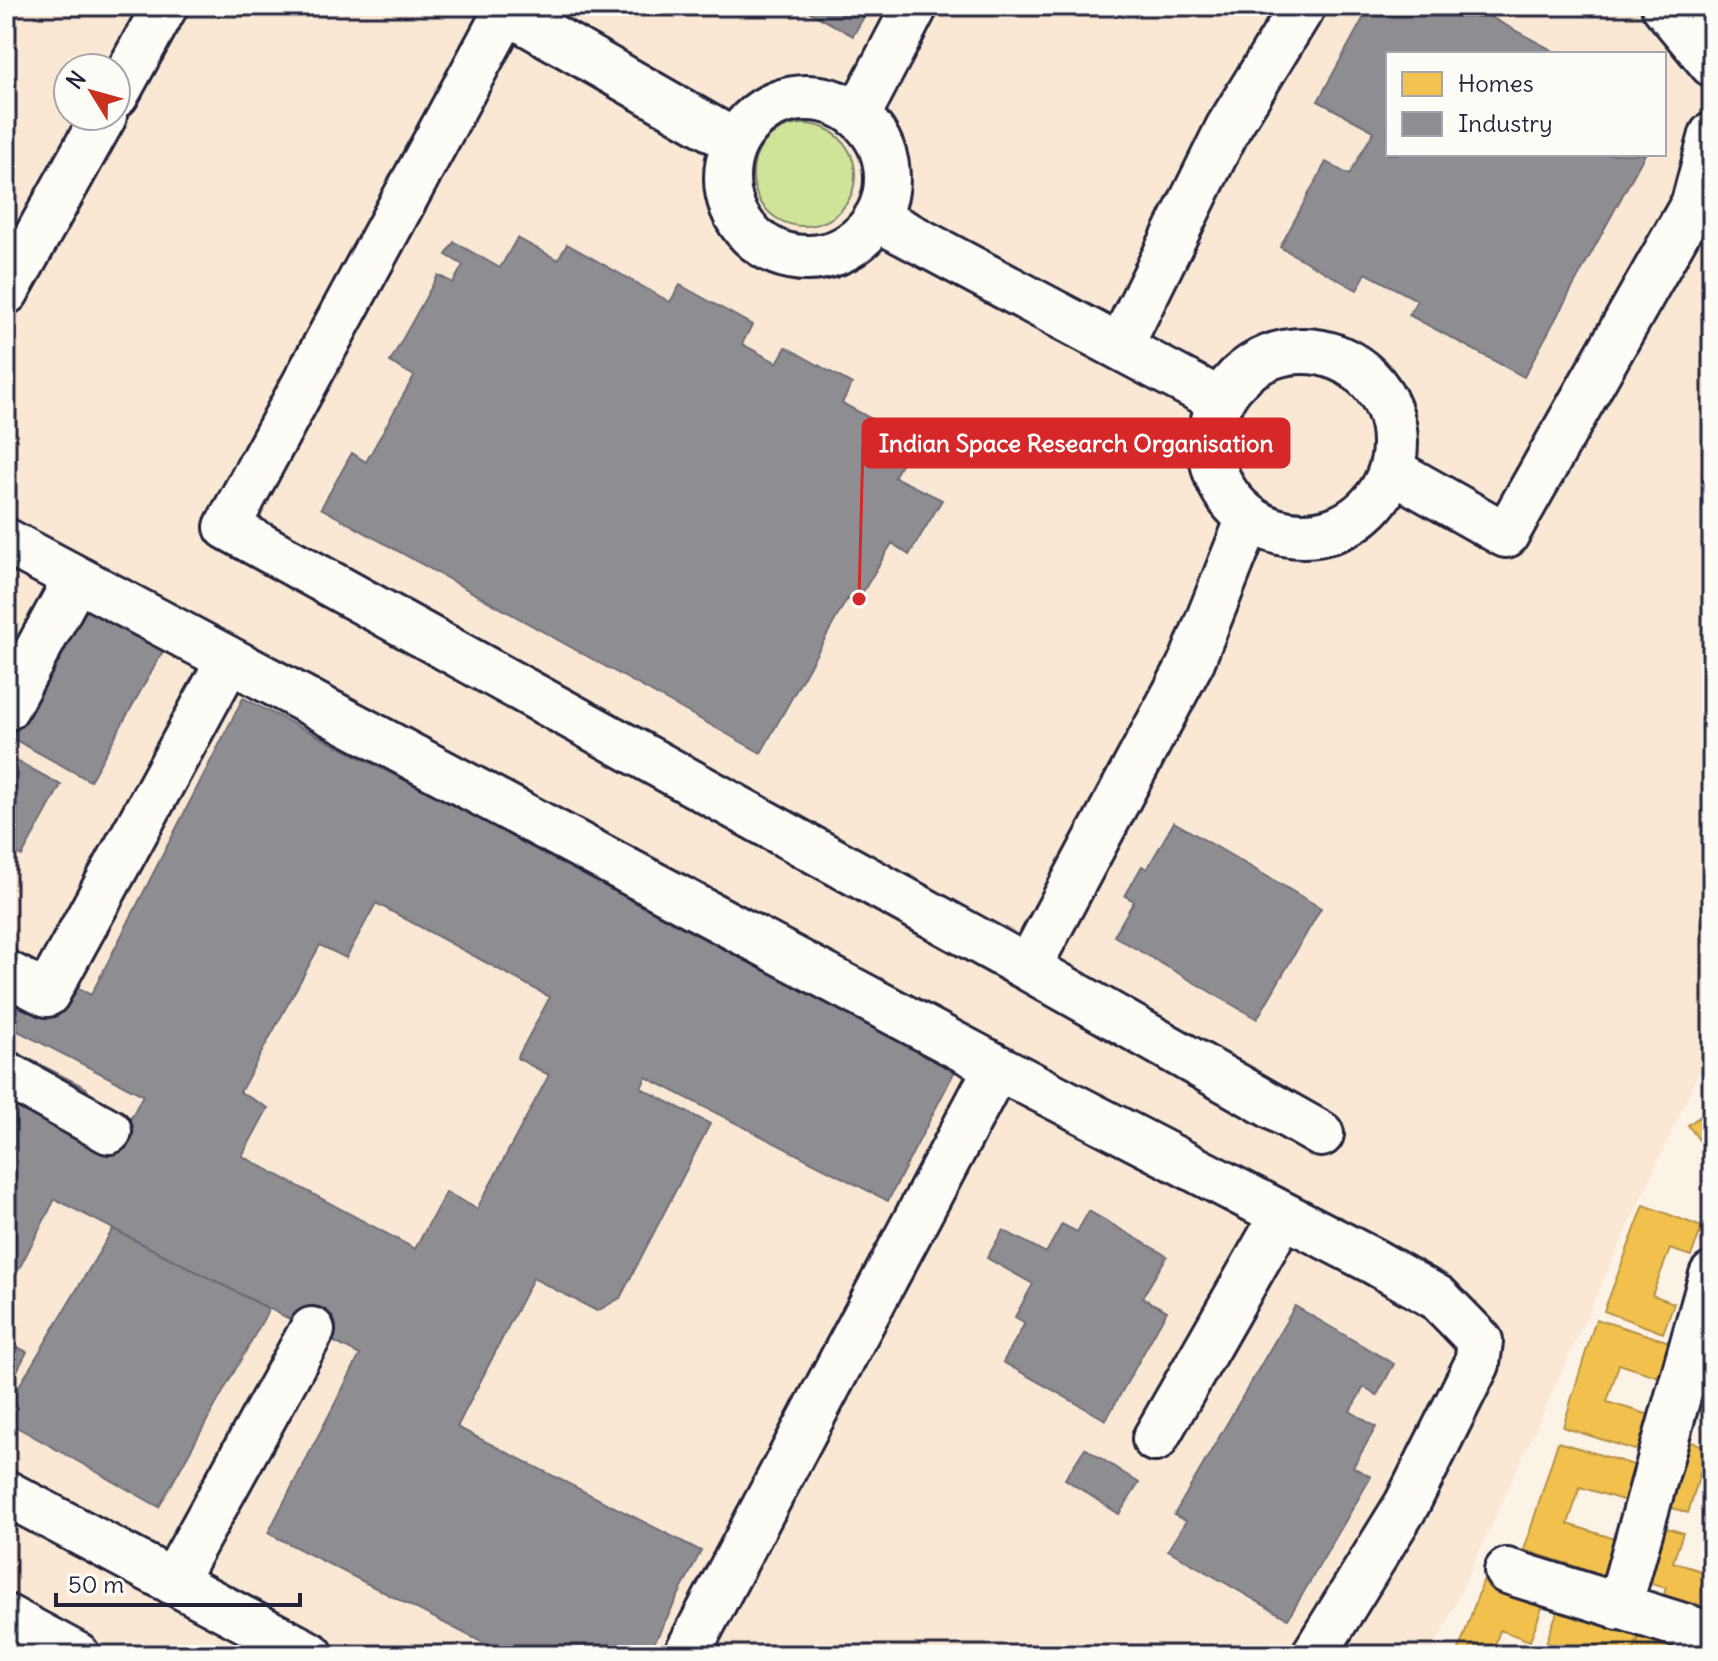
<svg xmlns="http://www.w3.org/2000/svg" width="1718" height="1661" font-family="Delius,sans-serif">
	<rect width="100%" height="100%" fill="#fcf3e7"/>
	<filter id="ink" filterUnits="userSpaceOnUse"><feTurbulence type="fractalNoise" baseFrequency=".0125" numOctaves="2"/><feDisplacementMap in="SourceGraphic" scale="16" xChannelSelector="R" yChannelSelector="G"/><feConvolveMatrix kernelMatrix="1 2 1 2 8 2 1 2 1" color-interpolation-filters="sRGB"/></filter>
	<g filter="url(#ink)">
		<path fill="#fbe8d4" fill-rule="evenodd" d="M6,6H1702L1712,18V1044L1432,1655H6ZM1388,54H1664V154H1388ZM68,68H116V116H68Z"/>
		<path fill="#cfe499" stroke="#78836a" stroke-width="2" d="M753 175a51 51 0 1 1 102 0a51 51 0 1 1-102 0Z"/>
		<path fill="#f2c14e" stroke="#b49148" stroke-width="2" d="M1712,1108V1149L1708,1152L1688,1125Z
			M1644,1205L1702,1227L1691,1256L1670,1249L1652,1295L1674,1303L1663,1333L1604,1311Z
			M1596,1319L1676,1344L1665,1379L1619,1364L1607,1402L1653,1416L1641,1452L1563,1427Z
			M1697,1376L1712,1380V1415L1688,1409Z
			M1711,1439L1712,1470L1702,1467L1688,1513L1663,1505L1684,1440L1709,1447Z
			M1558,1442L1637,1466L1626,1501L1580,1487L1568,1524L1615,1539L1603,1575L1524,1550Z
			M1658,1525L1683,1533L1673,1562L1701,1571L1712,1534V1612L1663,1598L1666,1588L1641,1581Z
			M1483,1581L1544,1602L1530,1641L1500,1630L1492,1654L1496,1655H1457Z
			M1560,1604L1640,1632L1631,1655H1569L1571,1651L1546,1643Z
			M1644,1625L1705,1646L1701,1655H1633Z"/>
		<path fill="#8d8d92" stroke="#6d6d78" stroke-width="2" fill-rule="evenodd" d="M799,6H870L853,36Z
			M1370,6H1470L1559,54H1388V154H1645L1524,377L1409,315L1417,300L1366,273L1357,290L1280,247L1326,162L1349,175L1374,131L1318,101Z
			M517,238L558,260L567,244L670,302L680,285L752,325L742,344L777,363L786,347L852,384L842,403L914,442L894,477L942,500L909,555L892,543L855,605L847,599L761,753L321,508L352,453L366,462L414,376L390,362L438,275L453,283L463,265L446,255L454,242L500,268Z
			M89,601L167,644L90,781L12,738Z
			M243,698L959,1063L888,1201L646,1077L641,1088L710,1124L620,1298L597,1311L533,1278L457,1427L701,1551L648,1655H507L268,1533L360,1355L55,1199L6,1294V1047L86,1088L117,1145L143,1095L6,1025V952L91,995ZM376,903L550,997L517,1058L549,1075L477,1209L446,1192L415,1249L242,1156L268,1108L240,1092L320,945L346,958Z
			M6,755L61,785L22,856L6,848Z
			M1174,822L1321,908L1257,1019L1114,936L1134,901L1125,896L1142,866L1147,869Z
			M1089,1211L1167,1256L1142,1298L1167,1311L1106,1420L1003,1362L1025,1323L1015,1317L1033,1284L987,1258L1003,1230L1046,1253L1062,1224L1077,1232Z
			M113,1229L269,1309L159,1507L6,1421V1408Z
			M1295,1306L1394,1364L1377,1395L1364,1387L1350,1411L1376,1427L1353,1467L1371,1477L1288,1619L1168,1550L1186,1521L1174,1515Z
			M6,1341L27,1352L10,1384L6,1382Z
			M1085,1448L1139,1483L1119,1514L1065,1479Z"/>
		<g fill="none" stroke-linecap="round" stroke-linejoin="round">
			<defs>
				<path id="minor" d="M498,6L735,142
					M509,6L227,527L1028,968L1192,661L1249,518
					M1664,6L1712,64
					M116,95L165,6
					M727 178a80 80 0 1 1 160 0a80 80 0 1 1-160 0Z
					M858,115L915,6
					M876,218L1221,401
					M6,292L104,116
					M1120,347L1228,128L1303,6
					M1211 443a92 92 0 1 1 184 0a92 92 0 1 1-184 0Z
					M1391,470L1506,535L1694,203L1712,135
					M6,541L997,1067L1373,1261L1438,1298L1480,1341L1477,1364L1407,1504L1314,1655
					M6,708L76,579
					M1028,968L1321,1134
					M6,973L47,994L229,660
					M6,1074L109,1131
					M1155,1439L1283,1215
					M6,1493L311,1655
					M1507,1571L1712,1635
					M173,1582L312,1330
					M1619,1607L1712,1275
					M6,1617L77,1655
					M686,1655L997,1067"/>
			</defs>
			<use href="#minor" stroke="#22223b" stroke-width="50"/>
			<use href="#minor" stroke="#fdfcf7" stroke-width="44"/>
		</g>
	</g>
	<path fill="none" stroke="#d62828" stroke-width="3" d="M859 599L863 443"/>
	<circle fill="#d62828" stroke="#fdfcf7" stroke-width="3" cx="859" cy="599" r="8"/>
	<rect fill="#d62828" stroke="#d62828" stroke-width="3" x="863" y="419" width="426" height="48" rx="8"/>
	<g font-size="24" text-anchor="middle" font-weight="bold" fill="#fff">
		<text x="1076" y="452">Indian Space Research Organisation</text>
	</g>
	<rect width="1718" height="1661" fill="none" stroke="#fdfcf7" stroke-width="32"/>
	<rect x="16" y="16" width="1686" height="1629" fill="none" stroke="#22223b" stroke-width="3" filter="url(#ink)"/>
	<rect x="1386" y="52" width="280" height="104" fill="#fdfcf7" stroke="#a5a5ac" stroke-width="2"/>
	<rect x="1402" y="72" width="40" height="24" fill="#f2c14e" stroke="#a5a5ac" stroke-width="2"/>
	<text x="1458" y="92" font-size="24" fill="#22223b">Homes</text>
	<rect x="1402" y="112" width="40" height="24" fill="#8d8d92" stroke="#a5a5ac" stroke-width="2"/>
	<text x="1458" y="132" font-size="24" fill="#22223b">Industry</text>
	<g transform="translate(92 92) rotate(307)"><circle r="38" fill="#fdfcf7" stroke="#a5a5ac" stroke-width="2"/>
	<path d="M0-6L14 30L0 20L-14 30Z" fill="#c8321e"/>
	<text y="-12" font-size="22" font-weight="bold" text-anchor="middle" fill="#22223b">N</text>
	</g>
	<path d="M56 1593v12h244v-12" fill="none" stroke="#22223b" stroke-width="4"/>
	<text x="68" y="1593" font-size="24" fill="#22223b" stroke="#fdfcf7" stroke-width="6" paint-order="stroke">50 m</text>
</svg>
